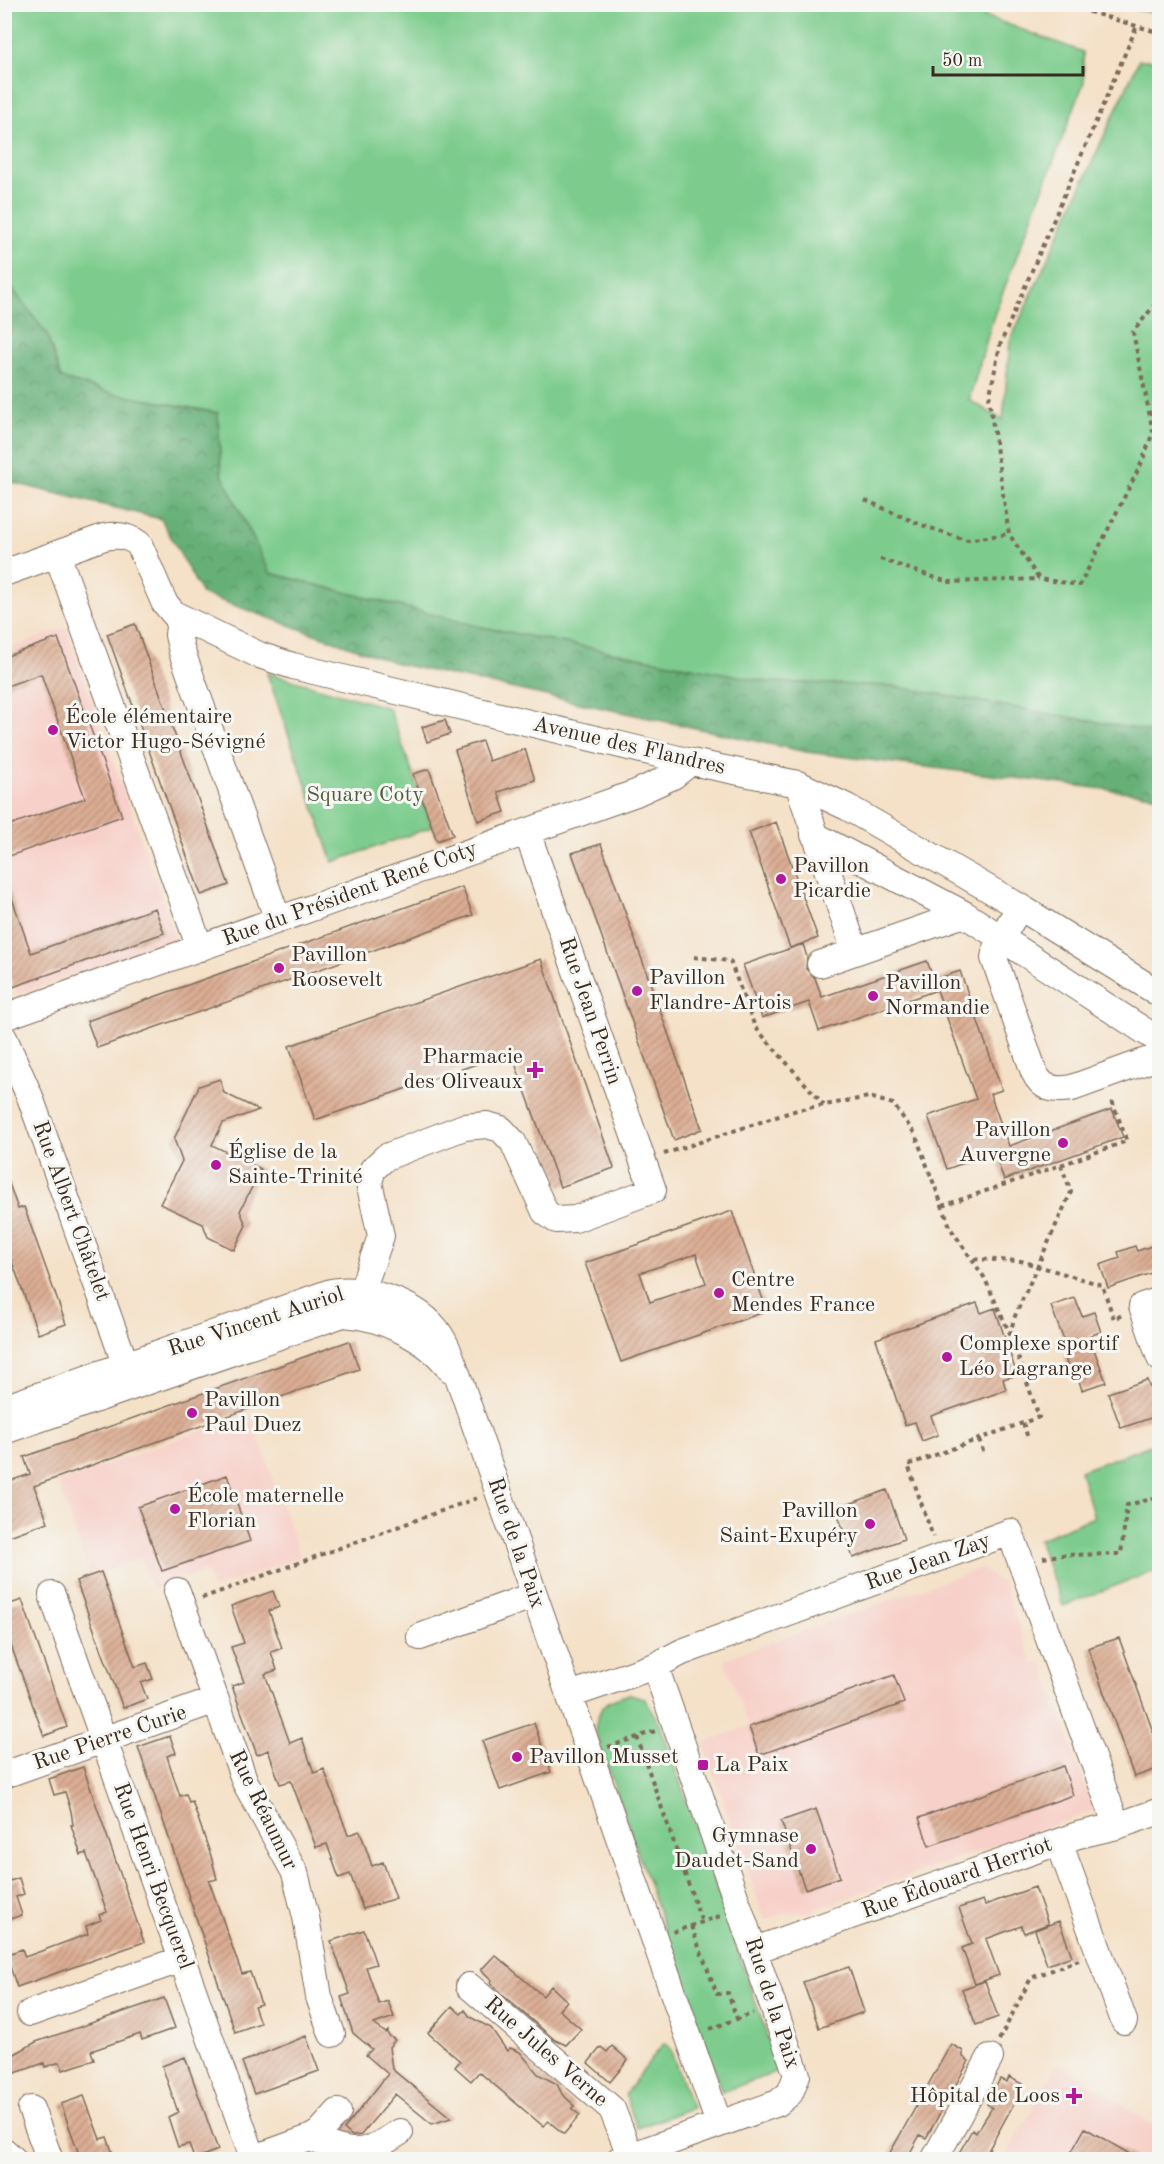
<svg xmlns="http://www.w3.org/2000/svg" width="1164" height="2164" font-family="'Old Standard TT',serif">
	<defs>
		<pattern id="forest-crowns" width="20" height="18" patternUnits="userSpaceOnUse" patternTransform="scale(1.5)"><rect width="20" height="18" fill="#66b078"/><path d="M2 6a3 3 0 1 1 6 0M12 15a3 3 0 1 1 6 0" fill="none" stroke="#558f62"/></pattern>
		<pattern id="building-hatch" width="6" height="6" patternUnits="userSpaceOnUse" patternTransform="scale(1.5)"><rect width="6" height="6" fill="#dcae94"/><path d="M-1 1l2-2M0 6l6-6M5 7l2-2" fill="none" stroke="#b48e78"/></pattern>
	</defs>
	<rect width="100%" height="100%" fill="#f6f6f2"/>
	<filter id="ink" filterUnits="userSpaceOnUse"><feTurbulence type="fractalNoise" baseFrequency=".0167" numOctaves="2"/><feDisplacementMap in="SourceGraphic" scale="12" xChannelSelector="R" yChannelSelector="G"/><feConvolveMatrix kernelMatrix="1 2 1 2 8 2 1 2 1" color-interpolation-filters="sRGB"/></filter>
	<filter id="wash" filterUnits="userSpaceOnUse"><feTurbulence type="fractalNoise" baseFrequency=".008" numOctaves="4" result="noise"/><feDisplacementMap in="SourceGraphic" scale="24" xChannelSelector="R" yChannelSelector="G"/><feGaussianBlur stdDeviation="1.35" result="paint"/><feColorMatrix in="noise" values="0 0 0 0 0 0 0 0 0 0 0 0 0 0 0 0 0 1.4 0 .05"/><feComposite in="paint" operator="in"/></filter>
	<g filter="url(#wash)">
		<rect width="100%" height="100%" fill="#f4e1c8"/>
		<path fill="#f7d0c9" d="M66,628L176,939L17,995L5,960V650Z
			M250,1413L300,1557L212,1589L206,1571L152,1590L140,1558L90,1576L58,1482Z
			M981,1568L1004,1585L1033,1665L1042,1662L1094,1810L807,1912L785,1913L765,1920L703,1743L749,1726L724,1659Z
			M1058,2063L1159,2129V2159L1004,2160Z"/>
		<path fill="#7dcc8d" stroke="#5c7b56" stroke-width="1.5" d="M952,4L1083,52L1084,82L994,315L969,400L1003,420L1010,341L1139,60H1159V733L892,686L769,682L477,626L270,573L221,473L218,413L110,393L61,378L47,334L11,287L5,284L4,5Z
			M1111,5H1159V14Z
			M267,673L389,708L432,827L333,862Z
			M1159,1442V1569L1063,1606L1038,1540L1094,1517L1080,1471Z
			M630,1694L644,1698L660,1724L779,2071L722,2092L595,1731C598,1705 605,1701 630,1694Z
			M664,2043L669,2047L692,2108L637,2128L625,2094Z"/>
		<path fill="url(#forest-crowns)" stroke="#506d4b" stroke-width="1.5" d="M4,284L11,287L47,334L61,378L110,393L218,413L221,473L270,573L477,626L769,682L892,686L1159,733V796L806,752L399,664L202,594L161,519L5,481Z"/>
		<g id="blocks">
			<path fill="url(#building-hatch)" fill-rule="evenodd" d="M135,624L229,885L201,895L107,634Z
				M58,638L122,816L4,858V827L85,798L41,674L4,687V657Z
				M445,720L450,734L427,742L422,727Z
				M482,741L489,761L525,749L535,780L498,792L505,812L478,821L455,750Z
				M429,769L453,835L437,841L413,774Z
				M776,822L818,938L790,948L749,832Z
				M601,844L702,1129L674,1140L572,853Z
				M4,884H7L31,953L155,908L164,933L13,987L4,962Z
				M462,887L473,915L97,1048L87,1021Z
				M803,944L807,957L806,969L815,978L822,997L927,961L934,980L960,971L1002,1090L990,1094L1009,1146L1112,1109L1123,1137L1004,1180L994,1152L947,1169L928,1116L976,1099L937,990L819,1031L809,1002L762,1018L743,965Z
				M541,959L614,1168L560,1187L511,1052L315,1120L289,1046Z
				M220,1079L224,1093L259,1110L223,1123L212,1145L261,1169L240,1211L246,1225L234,1250L208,1237L203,1224L160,1204L182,1161L174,1139L199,1086Z
				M4,1178H7L18,1209L24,1207L66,1324L38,1334L4,1239Z
				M732,1211L767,1311L621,1362L585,1263ZM696,1254L706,1283L650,1302L640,1273Z
				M1160,1243V1270L1108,1288L1100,1265L1120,1258L1118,1252L1135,1246L1137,1251Z
				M1075,1298L1082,1316L1094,1312L1101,1332L1089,1336L1106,1382L1082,1390L1076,1372L1070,1374L1064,1355L1069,1354L1051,1306Z
				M977,1303L981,1313L995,1308L1017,1375L1003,1379L1006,1390L931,1416L938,1435L922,1441L915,1422L905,1425L876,1339Z
				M349,1341L359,1369L34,1486L48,1522L4,1538V1483L30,1474L24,1457Z
				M1147,1380L1151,1391L1160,1388V1415L1121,1428L1108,1393Z
				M227,1475L250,1541L162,1571L138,1507Z
				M887,1490L904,1539L853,1558L836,1509Z
				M101,1572L135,1667L147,1663L153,1679L141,1683L147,1699L123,1708L76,1581Z
				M273,1591L279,1607L269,1611L282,1648L271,1652L277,1670L265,1674L290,1743L302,1738L314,1773L324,1769L348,1835L360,1831L372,1866L383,1862L396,1898L363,1909L350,1874L339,1878L327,1844L316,1847L291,1781L280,1784L268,1750L257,1755L232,1686L244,1682L231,1647L244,1643L231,1606Z
				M22,1600L67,1727L44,1736L9,1640L4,1642V1606Z
				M1119,1638L1160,1751V1768L1134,1777L1088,1648Z
				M894,1675L904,1703L759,1755L749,1727Z
				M534,1723L551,1772L500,1790L482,1741Z
				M170,1736L176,1753L167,1756L172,1772L180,1796L186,1794L189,1802L192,1801L211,1856L217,1879L209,1881L242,1974L250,1972L261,2004L254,2006L260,2023L235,2032L138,1747Z
				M1063,1766L1073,1795L929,1846L919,1818Z
				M83,1767L144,1942L17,1987L6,1955L22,1949L25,1957L88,1934L86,1926L101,1920L99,1915L107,1912L86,1853L81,1855L71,1825H73L71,1811L65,1792L54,1795L49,1779Z
				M816,1809L840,1877L805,1889L781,1821Z
				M7,1872L10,1881L19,1878L24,1894L16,1897L22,1915L4,1921V1873Z
				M1035,1887L1048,1924L1024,1933L1021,1926L986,1939L999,1975L975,1984L962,1948L972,1944L959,1908L983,1900L985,1905Z
				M1059,1921L1072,1956L1047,1965L1035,1930Z
				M364,1930L376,1964L366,1967L379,2004L388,2001L394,2017L374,2024L386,2033L388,2031V2035L395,2040L389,2047L392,2069L451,2118L432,2124L395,2094L361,2135L352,2136L344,2129L388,2074L366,2055L372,2049L353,2033L341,1997L350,1994L331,1941Z
				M495,1955L543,1996L551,1986L567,2001L559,2010L581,2029L566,2045L555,2040L500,1993L490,1982L492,1980L481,1970Z
				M849,1967L864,2012L819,2028L803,1982Z
				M985,1981L998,2017L976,2025L962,1989Z
				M164,1998L175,2028L142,2040L140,2034L91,2051L94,2060L63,2070L60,2062L45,2067L44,2063L4,2077V2060L36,2042Z
				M452,2006L461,2014L465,2010L470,2017L491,2028L507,2051L510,2048L520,2052L538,2074L557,2084L562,2094L575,2106L572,2109L580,2115L564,2134L548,2121L543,2126L479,2072L471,2081L455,2067L460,2061L428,2033Z
				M306,2036L319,2071L254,2094L242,2062Z
				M951,2044L963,2051V2057L969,2061L926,2138L920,2135L906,2160H886Z
				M612,2046L628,2060L610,2082L588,2063L601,2047L607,2052Z
				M185,2057L218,2150L194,2159L189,2144L178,2147L168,2117L178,2112L162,2066Z
				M1009,2077L1024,2085L983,2160H955L972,2130L976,2133L992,2108L987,2104L1000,2079L1007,2082Z
				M84,2096L100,2139L107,2137L115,2160H81L61,2104Z
				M1085,2128L1140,2160H1067Z"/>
		</g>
	</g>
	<g filter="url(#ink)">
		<use href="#blocks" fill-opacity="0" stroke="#7c6a5a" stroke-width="1.5"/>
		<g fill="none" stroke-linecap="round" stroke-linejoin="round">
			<defs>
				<path id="minor" d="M57,554L200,948
					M4,573L104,537C118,534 128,536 139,544L164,602L174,614L259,655L293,666L691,762L798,784L847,807L1020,907L1160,994
					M180,618L178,635L182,652L278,920
					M798,784L855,951
					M814,835L964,914L1160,1041
					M1020,907L997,944L994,958L1034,1072C1042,1089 1054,1091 1072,1088L1160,1056
					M820,964L964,914
					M4,1017L636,793L673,776L691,762
					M4,1038L30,1097L131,1380
					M1160,1300L1142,1306L1160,1358
					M357,1315L362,1291L381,1236L369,1182L373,1169L386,1157L464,1127L487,1125L501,1129L513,1142L545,1212L556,1220L575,1219L653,1190L527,832
					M4,1408L331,1292C363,1286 414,1302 435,1328C444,1339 449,1352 454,1365L719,2124
					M4,1431L343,1314C381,1316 429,1339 450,1369
					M177,1591L245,1782L295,1873L306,1917L319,1997L332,2034
					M52,1595L253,2158
					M420,1637L534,1595
					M655,1666L682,1652L1010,1532L1117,1826
					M570,1695L655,1666L797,2075L790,2093L778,2103L619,2160
					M4,1775L216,1700
					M1059,1842L1124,2021
					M755,1950L1078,1835L1117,1826L1160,1811
					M469,1986L612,2109L630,2155
					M30,2013L182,1959
					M31,2109L50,2160
					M310,2138C354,2155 360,2158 400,2132
					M4,2151L14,2160
					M249,2160L310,2138L319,2133L338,2112
					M934,2160L990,2058"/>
			</defs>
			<use href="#minor" stroke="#7c6a5a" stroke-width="28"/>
			<path stroke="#7c6a5a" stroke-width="4" stroke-dasharray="4.5 4.5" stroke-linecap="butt" d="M1063,4L1160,33
				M1136,28L1000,345L989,399L1009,534L1039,579L1080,585L1142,462L1153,432L1133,332L1160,298
				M865,500L919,524L965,540L1009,534
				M880,559L948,582L1039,579
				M694,957L730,961L755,1027L824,1105
				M664,1154L797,1110L869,1097L893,1104L915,1134L951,1229L984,1277L1010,1334L1039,1417L908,1465L933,1537
				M1061,1165L1127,1141L1111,1098
				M942,1206L1061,1165L1071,1192L1015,1316L1010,1333
				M974,1259L1021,1261L1102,1285L1114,1319L1122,1315
				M1023,1423L1028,1438
				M979,1439L984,1454
				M1043,1558L1059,1555L1121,1554L1127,1505L1160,1497
				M202,1598L477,1498
				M637,1737L702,1923
				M608,1747L655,1731
				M691,1926L717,1994L728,1993L737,2019
				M673,1932L720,1916
				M710,2029L753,2013
				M999,2040L1031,1978L1079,1960"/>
			<use href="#minor" stroke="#fff" stroke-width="26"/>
		</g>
	</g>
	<g fill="#b5179e" stroke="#f6f6f2" stroke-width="2">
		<circle cx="53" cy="730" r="6"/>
		<circle cx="781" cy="879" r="6"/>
		<circle cx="279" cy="968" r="6"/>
		<circle cx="637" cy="991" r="6"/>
		<circle cx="873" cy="996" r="6"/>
		<path d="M532 1061h6v6h6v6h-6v6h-6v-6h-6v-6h6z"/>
		<circle cx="1063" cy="1143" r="6"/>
		<circle cx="216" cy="1165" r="6"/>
		<circle cx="719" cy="1293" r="6"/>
		<circle cx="947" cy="1357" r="6"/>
		<circle cx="192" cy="1413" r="6"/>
		<circle cx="175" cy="1509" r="6"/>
		<circle cx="870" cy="1524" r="6"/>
		<circle cx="517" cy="1757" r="6"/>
		<rect x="697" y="1759" width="12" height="12" rx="3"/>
		<circle cx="811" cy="1849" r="6"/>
		<path d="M1071 2087h6v6h6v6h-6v6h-6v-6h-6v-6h6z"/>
	</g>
	<g text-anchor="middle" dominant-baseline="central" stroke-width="6" stroke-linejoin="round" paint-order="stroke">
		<g font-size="22" fill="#3b2a1e" stroke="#f6f6f2" text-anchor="start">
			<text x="65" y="717">École élémentaire<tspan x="65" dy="25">Victor Hugo-Sévigné</tspan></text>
			<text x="793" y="866">Pavillon<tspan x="793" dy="25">Picardie</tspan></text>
			<text x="291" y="955">Pavillon<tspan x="291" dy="25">Roosevelt</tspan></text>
			<text x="649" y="978">Pavillon<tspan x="649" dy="25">Flandre-Artois</tspan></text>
			<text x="885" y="983">Pavillon<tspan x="885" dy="25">Normandie</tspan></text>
			<text x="523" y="1057" text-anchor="end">Pharmacie<tspan x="523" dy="25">des Oliveaux</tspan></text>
			<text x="1051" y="1130" text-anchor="end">Pavillon<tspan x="1051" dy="25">Auvergne</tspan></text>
			<text x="228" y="1152">Église de la<tspan x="228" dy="25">Sainte-Trinité</tspan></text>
			<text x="731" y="1280">Centre<tspan x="731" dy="25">Mendes France</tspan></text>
			<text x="959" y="1344">Complexe sportif<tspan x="959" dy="25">Léo Lagrange</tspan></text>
			<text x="204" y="1400">Pavillon<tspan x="204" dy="25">Paul Duez</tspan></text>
			<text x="187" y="1496">École maternelle<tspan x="187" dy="25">Florian</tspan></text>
			<text x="858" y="1511" text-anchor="end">Pavillon<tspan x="858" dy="25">Saint-Exupéry</tspan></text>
			<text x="529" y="1757">Pavillon Musset</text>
			<text x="715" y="1765">La Paix</text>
			<text x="799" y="1836" text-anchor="end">Gymnase<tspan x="799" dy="25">Daudet-Sand</tspan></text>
			<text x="1060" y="2096" text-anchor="end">Hôpital de Loos</text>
		</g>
		<g font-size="22" fill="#3b2a1e" stroke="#f6f6f2">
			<text transform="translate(629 746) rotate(13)">Avenue des Flandres</text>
			<text transform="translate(350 894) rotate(-20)">Rue du Président René Coty</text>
			<text transform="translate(590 1011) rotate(71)">Rue Jean Perrin</text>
			<text transform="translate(71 1211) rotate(70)">Rue Albert Châtelet</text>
			<text transform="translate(256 1322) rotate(-18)">Rue Vincent Auriol</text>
			<text transform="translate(516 1543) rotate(71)">Rue de la Paix</text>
			<text transform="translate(928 1562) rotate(-20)">Rue Jean Zay</text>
			<text transform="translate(110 1738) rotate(-19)">Rue Pierre Curie</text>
			<text transform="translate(263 1810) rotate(64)">Rue Réaumur</text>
			<text transform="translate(153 1876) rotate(70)">Rue Henri Becquerel</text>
			<text transform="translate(957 1878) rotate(-20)">Rue Édouard Herriot</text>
			<text transform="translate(772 2003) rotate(72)">Rue de la Paix</text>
			<text transform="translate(546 2052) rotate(41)">Rue Jules Verne</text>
		</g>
		<g font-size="22" fill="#4f5b3f" stroke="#f6f6f2">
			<text x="365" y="795">Square Coty</text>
		</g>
	</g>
	<rect width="1164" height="2164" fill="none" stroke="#f6f6f2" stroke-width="24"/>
	<path d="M933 66v9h150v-9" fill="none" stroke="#3b2a1e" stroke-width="3"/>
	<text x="942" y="66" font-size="18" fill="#3b2a1e" stroke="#f6f6f2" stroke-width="4.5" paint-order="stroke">50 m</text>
</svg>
